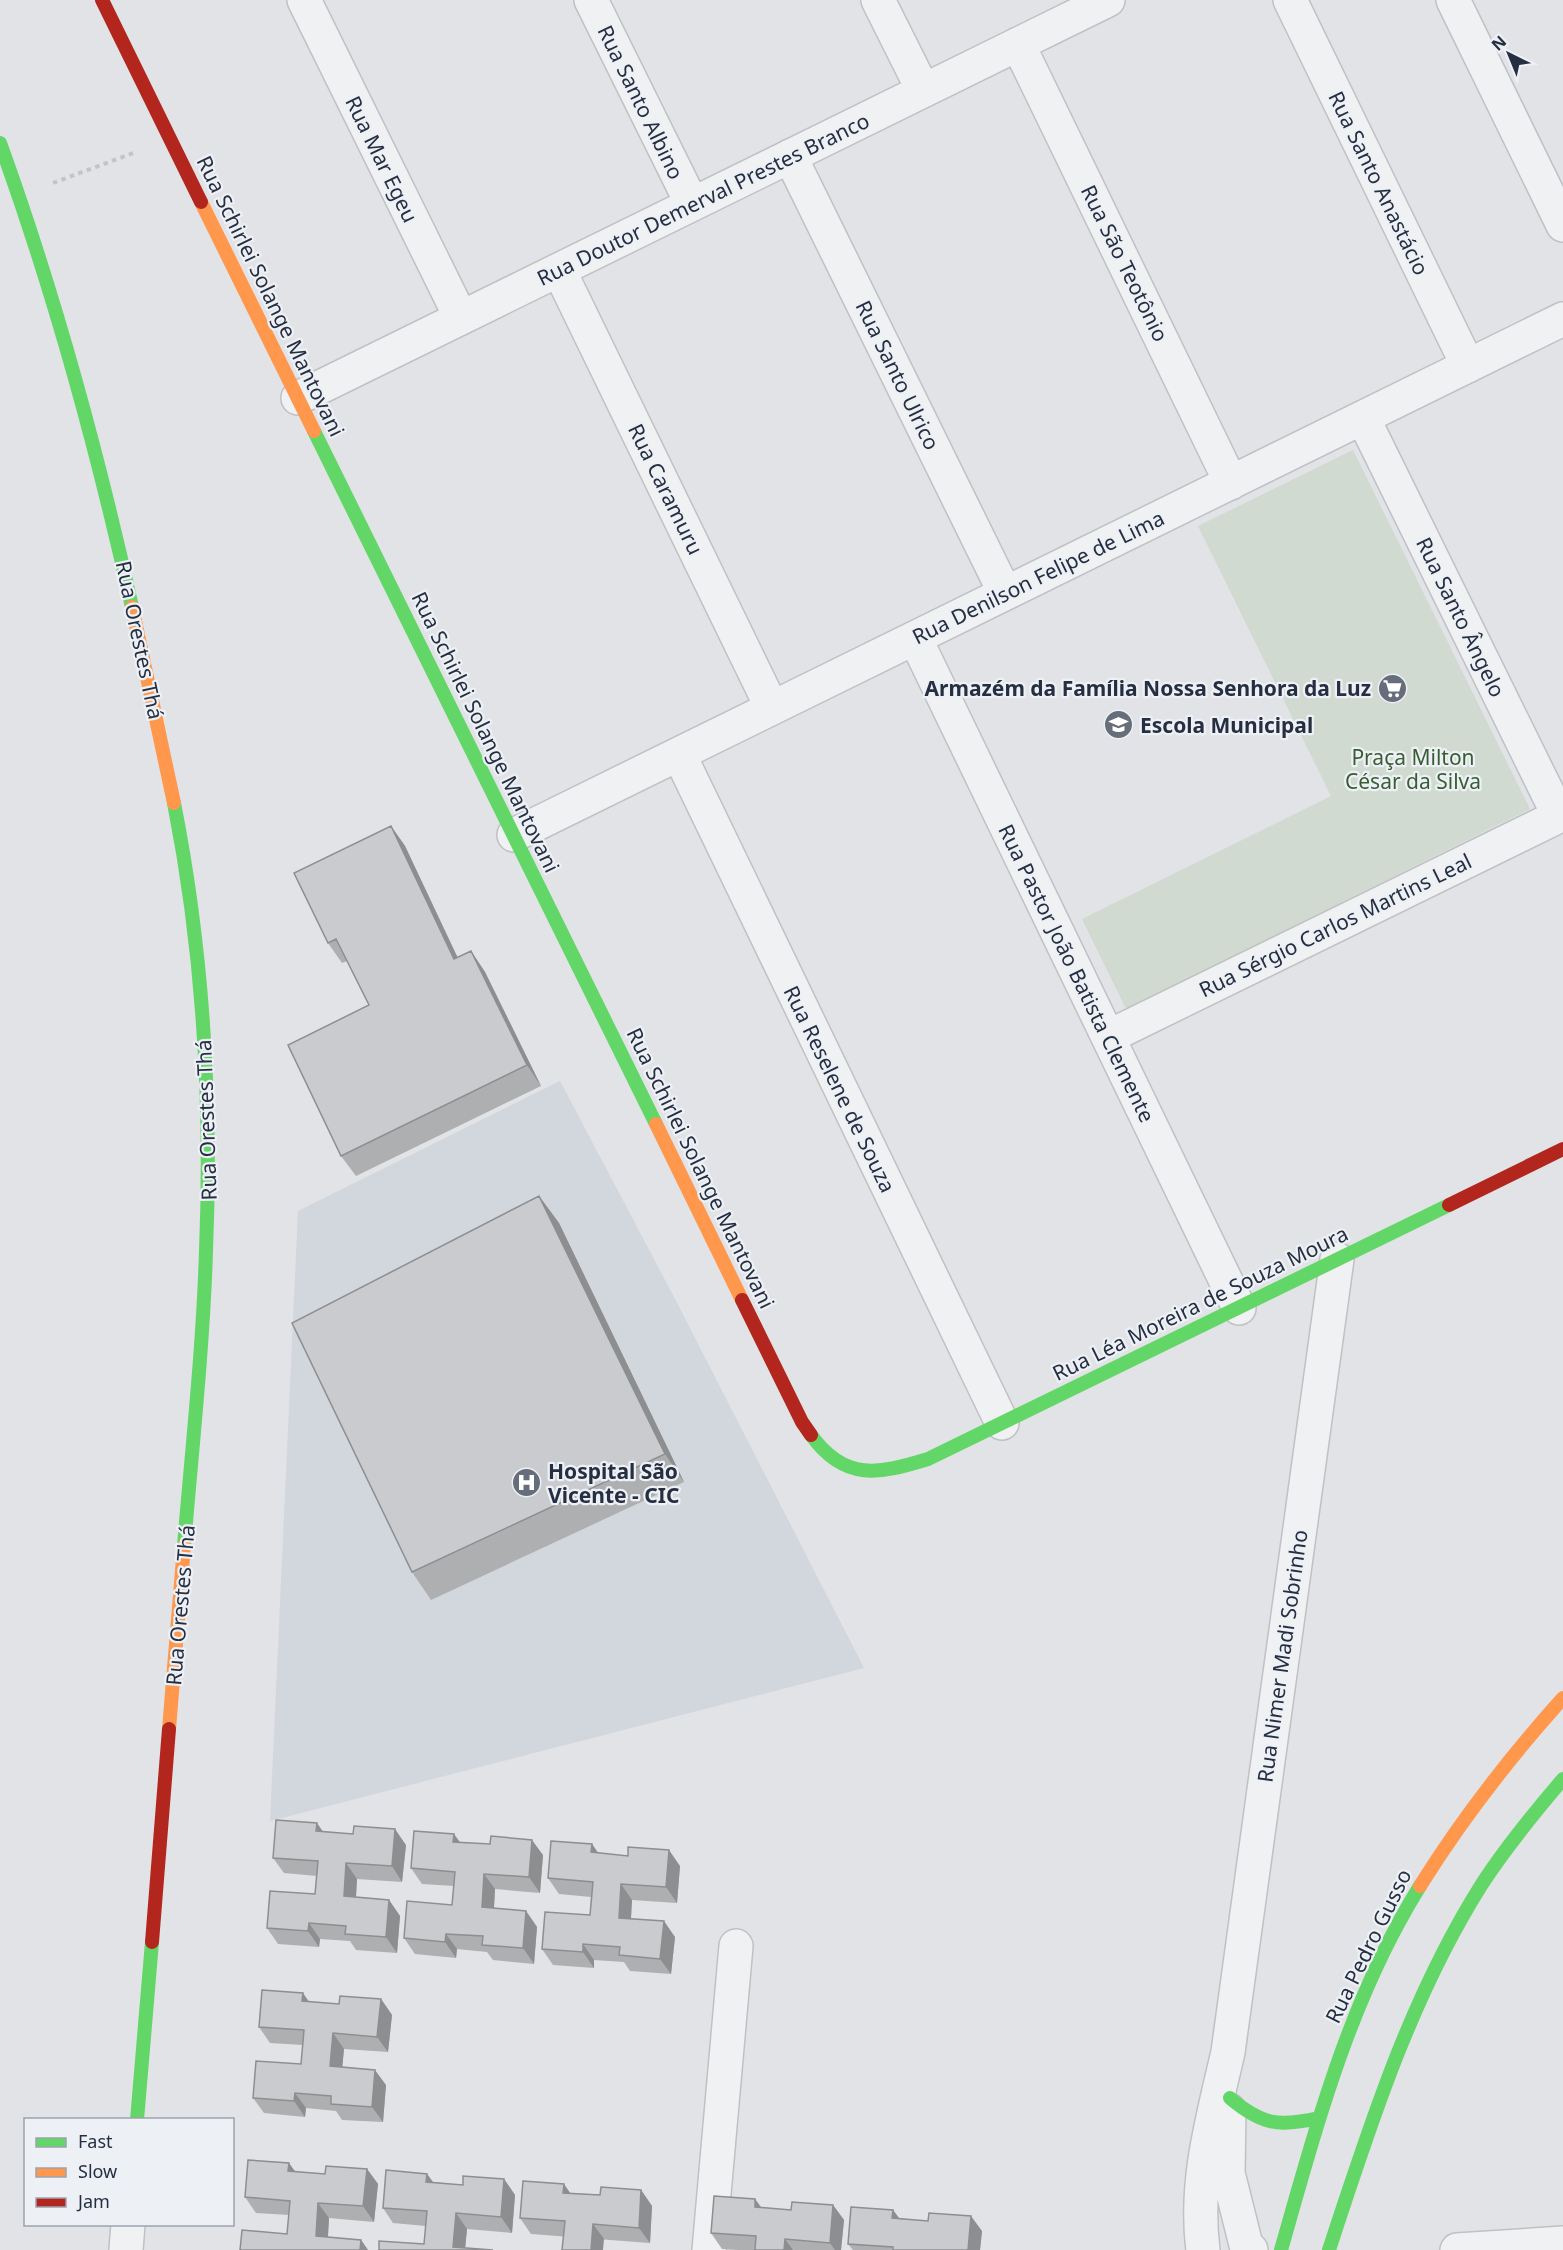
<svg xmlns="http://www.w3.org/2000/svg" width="1563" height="2250" font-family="'Noto Sans',sans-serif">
	<rect width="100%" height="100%" fill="#e1e3e6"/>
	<path fill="#d2d6dd" d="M560,1081L674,1297L864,1668L270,1821L298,1211Z"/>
	<path fill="#d0dad0" d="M1353,450L1530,809L1126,1009L1082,919L1331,796L1198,526Z"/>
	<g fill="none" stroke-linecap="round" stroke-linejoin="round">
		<defs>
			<path id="street" d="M304,0L461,318
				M591,0L692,204
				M878,0L923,90
				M1290,0L1468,366
				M1453,0L1563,225
				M1018,44L1231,483
				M790,156L1005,593
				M559,270L772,708
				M298,398L1108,0
				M1363,418L1559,816
				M915,638L1239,1308
				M679,754L1002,1423
				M514,835L1563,319
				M1108,1037L1563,814
				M1229,2110L1228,2173L1246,2245L1251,2250
				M126,2250L128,2224
				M709,2250L736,1946
				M1203,2250C1194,2182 1213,2118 1228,2052L1337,1259
				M1457,2250L1563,2243"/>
		</defs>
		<use href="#street" stroke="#bfc1c4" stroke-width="36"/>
		<path stroke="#c2c4c9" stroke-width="4" stroke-dasharray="4.5 4.5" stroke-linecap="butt" d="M53,183L136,152"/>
		<use href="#street" stroke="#f0f1f3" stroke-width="33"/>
		<path stroke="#63d668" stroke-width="14" d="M0,143C55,295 97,449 132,607
			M314,431L656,1124
			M174,803C203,950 212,1101 206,1251C203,1349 192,1448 184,1546
			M811,1435C845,1482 879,1474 928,1459L1449,1205
			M1230,2098C1262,2125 1279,2127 1319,2118
			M137,2120L152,1942
			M1281,2250C1317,2124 1350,1998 1420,1886
			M1329,2250C1370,2125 1411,1996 1482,1884C1506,1847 1534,1813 1563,1779"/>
		<path stroke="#ff974d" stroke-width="14" d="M201,202L314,431
			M132,607L174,803
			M656,1124L742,1300
			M169,1729L184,1546
			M1420,1886C1462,1819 1510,1757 1563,1698"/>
		<path stroke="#b3261e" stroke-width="14" d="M102,0L201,202
			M1449,1205L1563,1149
			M742,1300L802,1422L811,1435
			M152,1942L169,1729"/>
	</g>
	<path fill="#adafb1" d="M391,826L405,846L458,958L471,951L485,972L541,1086L356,1176L341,1156L369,1005L347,961L342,963L328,943Z
		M539,1196L559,1223L684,1482L431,1600L412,1572Z
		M323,1832L406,1845L402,1882L357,1879L356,1897L389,1900L400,1916L397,1953L356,1950L350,1941L320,1939L319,1947L278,1944L267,1928L315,1894L317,1876L284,1873L273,1858Z
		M460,1842L543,1855L540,1893L495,1889L494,1908L526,1911L537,1927L534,1964L493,1960L487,1952L457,1949L456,1958L415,1954L404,1938L452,1905L454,1886L422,1884L411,1868Z
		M592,1844L598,1853L680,1866L677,1903L632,1900L631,1919L675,1937L671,1974L630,1971L624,1962L594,1960V1968L553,1965L542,1949L590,1915L591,1897L559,1894L548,1878Z
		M381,1999L392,2015L388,2052L344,2049L342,2067L386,2085L383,2122L342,2120L336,2111L306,2108L305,2117L264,2113L253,2098L301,2064L303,2045L270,2043L259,2027L309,2002L339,2004Z
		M367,2169L378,2184L374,2222L329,2218L328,2237L361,2240L368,2250H240L287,2234L289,2215L256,2213L245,2197L295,2172L325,2174Z
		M427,2174L433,2182L463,2185L504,2179L515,2195L512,2233L467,2229L465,2248L424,2244L426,2226L393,2223L383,2208Z
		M641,2190L652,2206L650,2243L531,2234L520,2218L570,2193L600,2195Z
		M755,2199L762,2208L791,2210L833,2205L844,2220L841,2250H738L722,2249L711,2233Z
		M893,2210L899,2218L982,2231L980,2250H853L848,2244Z"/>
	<path fill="#8d8e90" d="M391,826L405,846L468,980L454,959Z
		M471,951L485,972L541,1086L527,1065Z
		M539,1196L559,1223L684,1482L665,1454Z
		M317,1823L328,1839L316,1831Z
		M395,1829L406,1845L402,1882L392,1866Z
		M454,1834L465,1849L453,1842Z
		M532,1840L543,1855L540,1893L529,1877Z
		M592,1844L603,1860L591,1852Z
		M669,1850L680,1866L677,1903L666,1887Z
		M346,1863L357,1879L355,1912L344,1896Z
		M484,1874L495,1889L493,1923L482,1907Z
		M621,1884L632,1900L630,1933L619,1918Z
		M389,1900L400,1916L397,1953L386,1937Z
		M526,1911L537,1927L534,1964L523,1948Z
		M664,1921L675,1937L671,1974L660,1959Z
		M309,1923L320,1939L319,1947L308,1931Z
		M446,1934L457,1949L456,1958L445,1942Z
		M583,1944L594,1960V1968L583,1952Z
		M303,1993L314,2009L302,2001Z
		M381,1999L392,2015L388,2052L377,2037Z
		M333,2033L344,2049L341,2082L330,2066Z
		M375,2070L386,2085L383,2122L372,2107Z
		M295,2093L306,2108L305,2117L294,2101Z
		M289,2163L300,2178L288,2171Z
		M367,2169L378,2184L374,2222L363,2206Z
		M427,2174L438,2189L426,2182Z
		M504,2179L515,2195L512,2233L501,2217Z
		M564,2184L575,2200L563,2193Z
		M641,2190L652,2206L650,2243L639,2228Z
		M755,2199L766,2215L755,2207Z
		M318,2203L329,2218L327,2250L316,2236Z
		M833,2205L844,2220L841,2250H835L830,2243Z
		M893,2210L904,2225L892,2218Z
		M456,2213L467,2229L465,2250L453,2247Z
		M971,2216L982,2231L980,2250H968Z
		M593,2224L604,2239L603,2250H591Z
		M785,2239L793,2250H784Z
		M361,2240L368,2250H360Z"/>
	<path fill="#c9cbce" stroke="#8d8e90" stroke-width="1.5" d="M391,826L454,959L471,951L527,1065L341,1156L288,1045L369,1005L336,939L328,943L294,873Z
		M539,1196L665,1454L412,1572L292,1323Z
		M276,1820L317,1823L316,1831L353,1834L354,1826L395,1829L392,1866L346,1863L344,1896L389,1900L386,1937L345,1934L346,1926L309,1923L308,1931L267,1928L270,1891L315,1894L318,1861L273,1858Z
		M414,1831L454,1834L453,1842L490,1844L491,1836L532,1840L529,1877L484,1874L482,1907L526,1911L523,1948L482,1945L483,1936L446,1934L445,1942L404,1938L407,1901L452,1905L455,1872L411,1868Z
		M551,1841L592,1844L591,1852L628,1856V1847L669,1850L666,1887L621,1884L619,1918L664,1921L660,1959L619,1955L620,1947L583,1944V1952L542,1949L545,1912L590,1915L593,1882L548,1878Z
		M262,1990L303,1993L302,2001L339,2004L340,1996L381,1999L377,2037L333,2033L330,2066L375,2070L372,2107L331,2104V2096L295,2093L294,2101L253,2098L256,2061L301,2064L304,2030L259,2027Z
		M248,2160L289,2163L288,2171L325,2174L326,2166L367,2169L363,2206L318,2203L316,2236L361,2240L360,2250H240L242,2230L287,2234L290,2201L245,2197Z
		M386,2170L427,2174L426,2182L463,2185V2176L504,2179L501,2217L456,2213L453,2247L493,2250H379V2241L424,2244L427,2211L383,2208Z
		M523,2181L564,2184L563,2193L600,2195L601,2187L641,2190L639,2228L593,2224L591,2250H562L565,2221L520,2218Z
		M714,2196L755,2199V2207L791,2210L792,2202L833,2205L830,2243L785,2239L784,2250H755L756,2236L711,2233Z
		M851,2207L893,2210L892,2218L928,2221L929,2213L971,2216L968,2250H893V2247L848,2244Z"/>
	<defs>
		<symbol id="supermarket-disc" viewBox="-11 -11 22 22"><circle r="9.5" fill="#676e7b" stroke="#edf1f6"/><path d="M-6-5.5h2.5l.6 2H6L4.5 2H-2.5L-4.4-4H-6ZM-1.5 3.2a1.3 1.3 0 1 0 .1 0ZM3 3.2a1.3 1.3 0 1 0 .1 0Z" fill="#fff"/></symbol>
		<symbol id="school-disc" viewBox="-11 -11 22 22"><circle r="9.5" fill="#676e7b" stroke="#edf1f6"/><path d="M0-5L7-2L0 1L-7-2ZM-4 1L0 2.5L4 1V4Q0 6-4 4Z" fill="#fff"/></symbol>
		<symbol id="hospital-disc" viewBox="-11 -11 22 22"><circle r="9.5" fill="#676e7b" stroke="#edf1f6"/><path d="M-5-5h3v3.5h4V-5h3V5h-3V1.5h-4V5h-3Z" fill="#fff"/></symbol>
	</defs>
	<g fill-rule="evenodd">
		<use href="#supermarket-disc" x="1376" y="672" width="33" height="33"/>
		<use href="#school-disc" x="1102" y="708" width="33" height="33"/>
		<use href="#hospital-disc" x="510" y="1466" width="33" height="33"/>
	</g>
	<g text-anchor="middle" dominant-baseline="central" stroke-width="4.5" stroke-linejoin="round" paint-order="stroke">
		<g font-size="21" fill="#262f41" stroke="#edf1f6">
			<text transform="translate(641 102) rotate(64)">Rua Santo Albino</text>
			<text transform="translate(382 159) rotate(64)">Rua Mar Egeu</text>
			<text transform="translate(1379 183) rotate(64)">Rua Santo Anastácio</text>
			<text transform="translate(703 199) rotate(-26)">Rua Doutor Demerval Prestes Branco</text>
			<text transform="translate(1125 263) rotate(64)">Rua São Teotônio</text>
			<text transform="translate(271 296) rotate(64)">Rua Schirlei Solange Mantovani</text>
			<text transform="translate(898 375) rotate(64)">Rua Santo Ulrico</text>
			<text transform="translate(666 489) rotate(64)">Rua Caramuru</text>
			<text transform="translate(1038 577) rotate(-26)">Rua Denilson Felipe de Lima</text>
			<text transform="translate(1461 617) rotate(64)">Rua Santo Ângelo</text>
			<text transform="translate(140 640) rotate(78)">Rua Orestes Thá</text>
			<text transform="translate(486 732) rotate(64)">Rua Schirlei Solange Mantovani</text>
			<text transform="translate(1335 925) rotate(-26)">Rua Sérgio Carlos Martins Leal</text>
			<text transform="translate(1077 973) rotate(64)">Rua Pastor João Batista Clemente</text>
			<text transform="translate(840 1089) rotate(64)">Rua Reselene de Souza</text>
			<text transform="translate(206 1120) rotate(-92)">Rua Orestes Thá</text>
			<text transform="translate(701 1168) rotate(64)">Rua Schirlei Solange Mantovani</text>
			<text transform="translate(1200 1303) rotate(-26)">Rua Léa Moreira de Souza Moura</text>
			<text transform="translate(180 1605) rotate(-85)">Rua Orestes Thá</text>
			<text transform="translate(1282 1656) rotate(-82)">Rua Nimer Madi Sobrinho</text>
			<text transform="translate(1368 1946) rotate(-64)">Rua Pedro Gusso</text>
		</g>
		<g font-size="21" font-weight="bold" fill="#262f41" stroke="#edf1f6" text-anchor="start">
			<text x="1371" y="688" text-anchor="end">Armazém da Família Nossa Senhora da Luz</text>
			<text x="1140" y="725">Escola Municipal</text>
			<text x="548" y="1471">Hospital São<tspan x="548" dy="24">Vicente - CIC</tspan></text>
		</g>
		<g font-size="21" fill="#395d32" stroke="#edf1f6">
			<text x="1413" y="757">Praça Milton<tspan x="1413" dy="24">César da Silva</tspan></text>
		</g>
	</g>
	<rect x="24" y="2118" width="210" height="108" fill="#edf1f6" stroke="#9da3ae" stroke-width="1.5"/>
	<rect x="36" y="2138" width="30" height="9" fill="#63d668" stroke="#9da3ae" stroke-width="1.5"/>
	<text x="78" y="2148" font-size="18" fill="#262f41">Fast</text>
	<rect x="36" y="2168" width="30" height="9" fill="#ff974d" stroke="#9da3ae" stroke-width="1.5"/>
	<text x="78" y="2178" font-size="18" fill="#262f41">Slow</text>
	<rect x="36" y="2198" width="30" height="9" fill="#b3261e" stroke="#9da3ae" stroke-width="1.5"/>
	<text x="78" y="2208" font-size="18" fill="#262f41">Jam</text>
	<g transform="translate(1509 54) rotate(317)" stroke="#edf1f6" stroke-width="4.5" paint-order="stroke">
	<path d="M0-4.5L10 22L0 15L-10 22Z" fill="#262f41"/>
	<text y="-9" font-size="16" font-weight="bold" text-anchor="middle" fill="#262f41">N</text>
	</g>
</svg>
